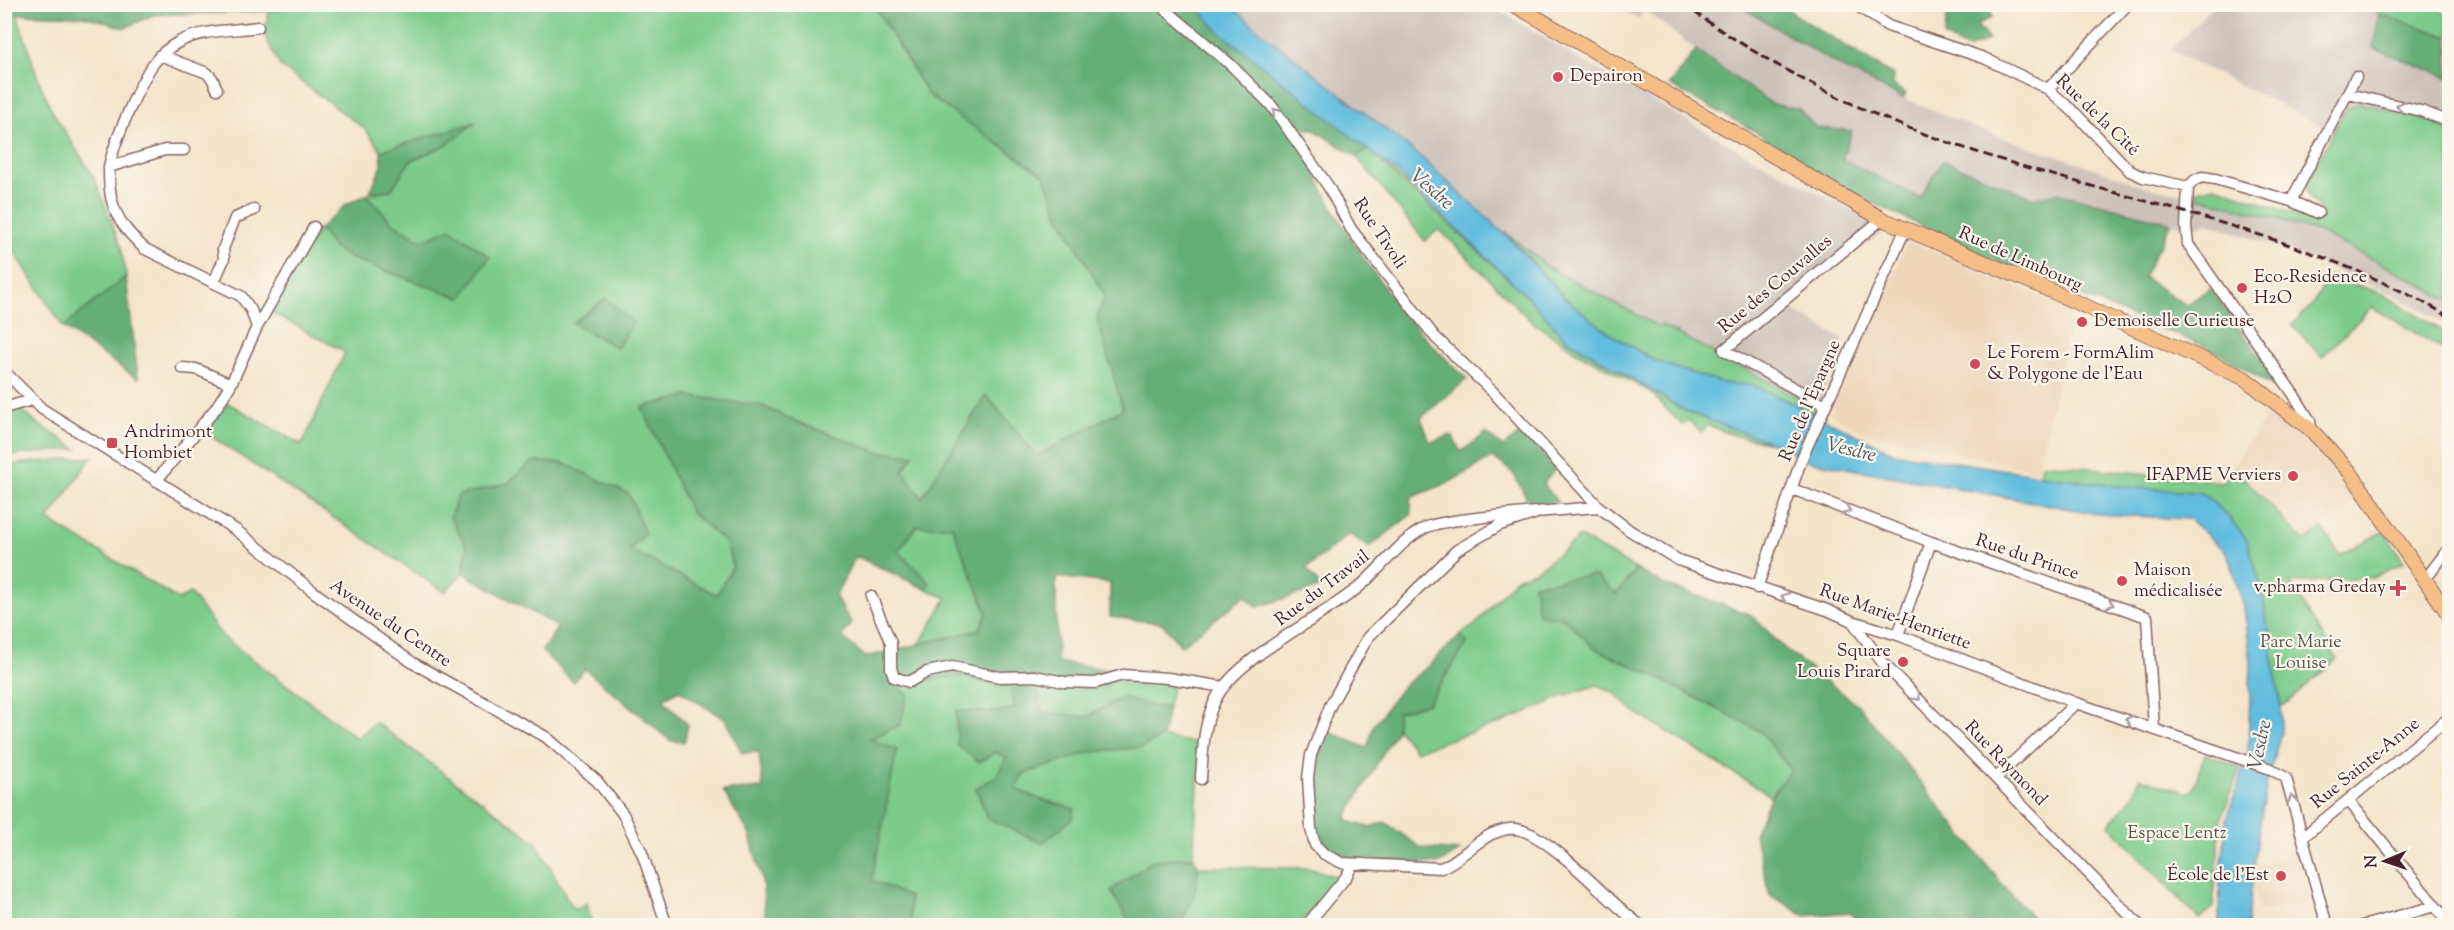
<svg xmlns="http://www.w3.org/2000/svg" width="2454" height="930" font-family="'Sorts Mill Goudy',serif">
	<rect width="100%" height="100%" fill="#fbf7ec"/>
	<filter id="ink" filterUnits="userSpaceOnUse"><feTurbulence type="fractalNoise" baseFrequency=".0167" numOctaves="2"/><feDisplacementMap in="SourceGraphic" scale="12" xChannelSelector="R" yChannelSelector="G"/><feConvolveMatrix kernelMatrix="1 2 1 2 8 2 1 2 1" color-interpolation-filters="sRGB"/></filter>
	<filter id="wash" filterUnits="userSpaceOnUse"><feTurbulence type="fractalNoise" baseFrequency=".008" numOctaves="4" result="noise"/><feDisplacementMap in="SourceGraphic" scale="24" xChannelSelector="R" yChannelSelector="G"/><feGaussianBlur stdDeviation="1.35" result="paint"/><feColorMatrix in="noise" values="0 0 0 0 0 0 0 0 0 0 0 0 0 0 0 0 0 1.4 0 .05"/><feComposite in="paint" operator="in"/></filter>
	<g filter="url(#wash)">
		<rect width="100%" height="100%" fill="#f4e4ca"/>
		<path fill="#efd6bb" d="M1908,241L2073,310L2037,471L1863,432L1830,413Z
			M2271,408L2309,442L2359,497L2307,538L2234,465Z
			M2299,852L2312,903L2259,912L2254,887L2260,865Z"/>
		<path fill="#cdc2b9" d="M1230,5H1490L1594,68L1762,163L1888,229L1826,273L1787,307L1844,340L1815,414L1754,385L1657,362Z
			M1614,5H1738L1843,68L1903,98L1988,133L2129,180L2133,184L2197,197L2278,219L2319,233L2317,222L2323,212L2308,196L2307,181L2333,132L2170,50L2214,5H2365L2379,14L2373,48L2449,78V325L2397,296L2299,254L2207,223L2194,228L2156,220L2057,193L2034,198L1943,162L1921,199L1842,159L1851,131L1816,128L1799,109L1772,104L1696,50L1645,10L1638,19Z"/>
		<path fill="#7ccb8b" stroke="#63755b" stroke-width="1.5" d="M14,4L37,76L52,111L95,179L121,247L126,277L63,327L9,244L5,232L4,5Z
			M295,4L874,5L928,95L1045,176L1059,216L1105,296L1097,317L1123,409L1037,456L986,396L922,499L903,471L913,455L878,452L792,420L762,406L688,396L642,407L691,512L726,543L733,566L717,595L630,550L564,463L532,462L508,483L458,496L450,517L467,547L463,573L445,592L203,431L228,403L302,445L345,352L269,311L319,229L334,248L350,258L461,298L422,241L393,224L366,195L391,190L410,161L446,145L474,123L381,151L366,130L280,66L264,34L269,11Z
			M2365,5H2435L2449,18V37L2379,14Z
			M2359,103L2425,119L2449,130V301L2408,277L2320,233L2278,219L2197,197V190L2215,186L2317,222L2323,212L2308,196L2307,181L2342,116L2347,109Z
			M1369,150L1531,300L1565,339L1687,412L1776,444L1733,435L1708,425L1701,432L1688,420L1682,425L1650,392L1575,351L1531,321L1439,229L1425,241L1356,156Z
			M1504,231L1548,267L1659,327L1661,325L1817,407L1815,414L1754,385L1726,384L1657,362L1610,334L1566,299Z
			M2330,276L2383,294L2449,335V353L2372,307L2322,357L2292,325L2311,306Z
			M19,407L35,422L77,449L5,456V410Z
			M92,457L48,520L179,600L190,593L223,637L357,738L375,722L536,842L574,910L587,903L592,925H5V465Z
			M2043,463L2222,482L2235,468L2305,542L2322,528L2340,555L2384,531L2404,562L2372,578L2290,583L2337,659L2281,708L2261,586L2246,540L2228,516L2202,493L2107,485L2039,475Z
			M917,526H952L987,613L979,630L919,644L947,598L926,589L929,583L898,551Z
			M1580,537L1636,569L1617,594L1564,618L1594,648L1654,676L1760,731L1791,770L1771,796L1633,711L1615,693L1598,685L1566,695L1506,721L1416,751L1397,729V712L1428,703L1467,643L1460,635L1475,625L1516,578L1537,570Z
			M1112,670L1174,677L1168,708L1146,705L1122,697L1087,717L1042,712L1037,689L1106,686Z
			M957,676L1011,688L1015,708L995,712L956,711L997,752L1006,758L997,776L976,788L987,818L1042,843L1075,809L1039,799L1015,789L1023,774L1091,752L1143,747L1162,737L1201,744L1193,857L1153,860L1111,891L1131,925H911L909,897L871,880L897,750L869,739L900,725L896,684Z
			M2205,754L2240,768L2221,820L2213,907L2199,919L2109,825L2133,796L2140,778L2188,793L2193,789Z
			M1199,867L1308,868L1338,877L1322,901L1297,925L1180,926L1194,895Z"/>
		<path fill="#65af77" stroke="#586751" stroke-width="1.5" fill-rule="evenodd" d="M874,4L1195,5L1220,32L1369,150L1356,156L1313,129H1298C1322,203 1370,273 1421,333C1435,349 1451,364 1467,379L1421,418L1430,442L1452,435L1461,452L1486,433L1503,447L1523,431L1555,469L1543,484L1558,502L1531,506L1513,473L1493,457L1448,483L1410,498L1412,514L1369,547L1349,534L1306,569L1321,587L1258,607L1245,596L1181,646L1162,623L1110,617V583L1056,577L1057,662L1112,670L1106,686L1037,689L1042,712L1087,717L1122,697L1146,705L1168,708L1162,737L1143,747L1091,752L1023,774L1016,789L1039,799L1075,809L1072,819L1042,843L987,818L976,788L997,776L1006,758L996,752L979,762L957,745L956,711L995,712L1015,708L1011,688L957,676L897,684L908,695L900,725L870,739L897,750L872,880L909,897L911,926L766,925L762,879L749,833L723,791L763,788L759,752L742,753L725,719L679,690L663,699L688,725L684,742L671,741L585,669L573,682L542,651L558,627L463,573L467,547L450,517L458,496L508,483L532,462L563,463L629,494L645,534L630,550L717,595L733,566L726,543L691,512L642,407L688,396L762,406L792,420L878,452L914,455L903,471L922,498L986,395L1037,456L1123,409L1097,317L1105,296L1059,215L1045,176L928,95ZM917,526H952L987,613L979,630L865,657L842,636L852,624L835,596L856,556L926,589L930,583L898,551Z
			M14,5H295L269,11L153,15L125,28L84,16L18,14Z
			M1738,5H1784L1795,15L1893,75L1892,84L1906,94L1903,98L1843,68Z
			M1949,5H1989L1992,17L1977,25L1989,40L1968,49L1944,37Z
			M2379,14L2449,37V78L2373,48Z
			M1696,50L1772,104L1799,109L1816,128L1852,131L1842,159L1920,198L1943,161L2034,198L2057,193L2171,223L2143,277L2186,305L2211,288L2240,330L2277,377L2272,386L2224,356L2202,345L2004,265L1879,206L1790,159L1760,134L1669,85Z
			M476,122L446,145L410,161L391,190L370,192L382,165L381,151Z
			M366,195L393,223L422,241L450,228L490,257L461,298L350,258L334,248L319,229L347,204Z
			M126,277L138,379L63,327Z
			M606,298L633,323L617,348L573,323Z
			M1636,569L1663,584L1751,615L1786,650L1859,706L2003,885L2039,925H1857L1851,912L1806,916L1770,895L1754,834L1771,796L1791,770L1760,731L1654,676L1594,648L1564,618L1538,615L1534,584L1594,575L1617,594Z
			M1460,635L1467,643L1428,703L1397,712V729L1347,816L1350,822L1369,827L1385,822L1421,848L1460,851L1438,864L1349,858L1329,848L1316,831L1312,803L1314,760L1325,730L1367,748L1374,725L1403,686L1427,667Z
			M1193,857L1199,867L1194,895L1180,925H1131L1111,891L1153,860Z"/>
		<path fill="#60bdde" stroke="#556e84" stroke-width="1.5" d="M1195,5H1230L1265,35L1415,152L1510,239L1566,299L1610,334L1657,362L1726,384L1754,385L1894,453L2107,485L2202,493L2228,516L2247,540L2261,587L2281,708V733L2267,781L2258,836L2247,925H2219L2220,881L2227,819L2248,754L2251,661L2244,607L2227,553L2189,519L2098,514L1809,461L1776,444L1687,412L1565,338L1531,300L1399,174L1220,32Z"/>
	</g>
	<g filter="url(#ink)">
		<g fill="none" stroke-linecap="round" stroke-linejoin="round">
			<defs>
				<path id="minor" d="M1159,4L1231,65L1271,105L1328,186L1351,229L1435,337L1494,393L1599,507L1629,530L1678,560L1827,610L1852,621L1898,635L2076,703L2271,769L2286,778L2327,926
					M1855,4L1888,26L1984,58L2048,89L2076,114L2130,171L2143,177L2188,187L2186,227L2188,244L2294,395L2310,421L2311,430
					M160,55L207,73L212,78L217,89
					M2048,89L2128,4
					M2348,94L2421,111L2450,122
					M109,167L165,150H184
					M2188,187L2195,180L2202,177L2215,179L2291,201L2318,213
					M2291,201L2356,77
					M214,282L224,259L223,249L235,218L254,210
					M257,327L314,227
					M182,368L196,369L231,384
					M4,371L42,409L236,530L314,592L413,663L546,737L597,781L623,814L642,853L667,926
					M1825,405L1724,350L1882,219
					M4,408L32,400
					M156,481L216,408L231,384L257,327L251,310L241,296L145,249C131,236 117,221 112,201C109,191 109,179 109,169C111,148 140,82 153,64C159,56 168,48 177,43C201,29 231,31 258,27
					M1792,489L1931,542L2147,617L2154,728
					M1540,512L1500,525L1457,550L1368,637L1330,706L1311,755L1308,778L1311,829L1315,845L1324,854L1342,863L1441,868C1463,859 1478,837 1500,831C1510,827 1521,829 1531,834C1568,854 1606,899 1641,926
					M2424,581L2450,547
					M1757,588L1802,458L1905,230
					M871,596L891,643V668L894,677L909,682L927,672L952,667L1000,677L1035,676L1064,682L1095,683L1123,675L1168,678L1224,687
					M1852,621L1882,662L2140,926
					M1898,635L1931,542
					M1996,778L2076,703
					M1201,779C1203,750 1203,721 1218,695C1243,654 1320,619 1359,587C1380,570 1402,538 1427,527C1442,521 1461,520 1477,518C1517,513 1558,510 1599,507
					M2348,800L2450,924
					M2304,836L2450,717
					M1306,926L1346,877L1353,864
					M2362,926L2435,906"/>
				<path id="major" d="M1513,4L1882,219L2036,284L2244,378L2311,430L2350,472L2450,616"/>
			</defs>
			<use href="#minor" stroke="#866463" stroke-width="13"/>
			<use href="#major" stroke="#866463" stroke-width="16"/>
			<use href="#minor" stroke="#fff" stroke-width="10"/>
			<use href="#major" stroke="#f6be87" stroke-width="14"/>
			<path stroke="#4a1f2b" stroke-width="3" stroke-dasharray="9 4.5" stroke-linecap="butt" d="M1683,4C1763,62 1851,109 1944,141C2113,200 2293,226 2450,317"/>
		</g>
		<defs><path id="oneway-chevron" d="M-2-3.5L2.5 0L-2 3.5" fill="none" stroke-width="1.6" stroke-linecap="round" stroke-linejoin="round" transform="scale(1.5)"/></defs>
		<g stroke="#ae9aa0">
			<use href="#oneway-chevron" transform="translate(2400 106) rotate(-165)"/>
			<use href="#oneway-chevron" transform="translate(1276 112) rotate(-127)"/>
			<use href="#oneway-chevron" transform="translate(1847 510) rotate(21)"/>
			<use href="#oneway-chevron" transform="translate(1785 597) rotate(-162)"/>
			<use href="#oneway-chevron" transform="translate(2110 604) rotate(19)"/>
			<use href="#oneway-chevron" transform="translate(1917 697) rotate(46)"/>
			<use href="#oneway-chevron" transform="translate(2129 720) rotate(-162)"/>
			<use href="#oneway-chevron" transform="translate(2292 799) rotate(-107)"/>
		</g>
	</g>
	<g fill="#d1495b" stroke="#fbf7ec" stroke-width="2">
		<circle cx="1558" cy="77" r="6"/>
		<circle cx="2242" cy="288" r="6"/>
		<circle cx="2082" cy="322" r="6"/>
		<circle cx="1975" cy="364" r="6"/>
		<rect x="106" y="437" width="12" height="12" rx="3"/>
		<circle cx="2293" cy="476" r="6"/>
		<circle cx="2122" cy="581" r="6"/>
		<path d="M2395 579h6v6h6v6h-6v6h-6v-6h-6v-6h6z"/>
		<circle cx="1903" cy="662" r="6"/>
		<circle cx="2281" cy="876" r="6"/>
	</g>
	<g text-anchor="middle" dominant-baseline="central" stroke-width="4.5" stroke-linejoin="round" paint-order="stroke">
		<g font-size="18" fill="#4a1f2b" stroke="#fbf7ec" text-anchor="start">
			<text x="1570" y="77">Depairon</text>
			<text x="2254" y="278">Eco-Residence<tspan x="2254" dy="21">H2O</tspan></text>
			<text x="2094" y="322">Demoiselle Curieuse</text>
			<text x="1987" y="354">Le Forem - FormAlim<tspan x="1987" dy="21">&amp; Polygone de l'Eau</tspan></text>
			<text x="124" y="433">Andrimont<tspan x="124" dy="21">Hombiet</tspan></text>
			<text x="2281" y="476" text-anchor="end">IFAPME Verviers</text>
			<text x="2134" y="571">Maison<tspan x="2134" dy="21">médicalisée</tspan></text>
			<text x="2386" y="588" text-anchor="end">v.pharma Greday</text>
			<text x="1891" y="652" text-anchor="end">Square<tspan x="1891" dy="21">Louis Pirard</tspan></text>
			<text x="2269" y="876" text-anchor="end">École de l'Est</text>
		</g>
		<g font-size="18" fill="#4a1f2b" stroke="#fbf7ec">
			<text transform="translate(2097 116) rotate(44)">Rue de la Cité</text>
			<text transform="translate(1379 234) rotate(56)">Rue Tivoli</text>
			<text transform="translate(2020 260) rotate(24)">Rue de Limbourg</text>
			<text transform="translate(1776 285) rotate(-40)">Rue des Couvalles</text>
			<text transform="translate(1811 401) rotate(-67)">Rue de l'Epargne</text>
			<text transform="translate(2027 558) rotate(19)">Rue du Prince</text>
			<text transform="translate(1323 589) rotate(-37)">Rue du Travail</text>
			<text transform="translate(1895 618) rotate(20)">Rue Marie-Henriette</text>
			<text transform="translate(390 624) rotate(34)">Avenue du Centre</text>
			<text transform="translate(2005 764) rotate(46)">Rue Raymond</text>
			<text transform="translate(2366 764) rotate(-39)">Rue Sainte-Anne</text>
		</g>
		<g font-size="18" fill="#595348" stroke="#fbf7ec">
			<text x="2301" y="643">Parc Marie<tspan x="2301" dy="21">Louise</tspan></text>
			<text x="2177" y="834">Espace Lentz</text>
		</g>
		<g font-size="20" font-style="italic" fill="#52566a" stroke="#fbf7ec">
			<text transform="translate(1431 190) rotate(41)">Vesdre</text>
			<text transform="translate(1851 451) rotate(14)">Vesdre</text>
			<text transform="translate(2261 745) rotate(-78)">Vesdre</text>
		</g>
	</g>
	<rect width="2454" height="930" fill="none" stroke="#fbf7ec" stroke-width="24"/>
	<g transform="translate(2385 861) rotate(268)" stroke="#fbf7ec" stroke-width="4.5" paint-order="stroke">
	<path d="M0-4.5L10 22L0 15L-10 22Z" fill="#4a1f2b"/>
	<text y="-9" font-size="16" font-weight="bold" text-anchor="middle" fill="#4a1f2b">N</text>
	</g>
</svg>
